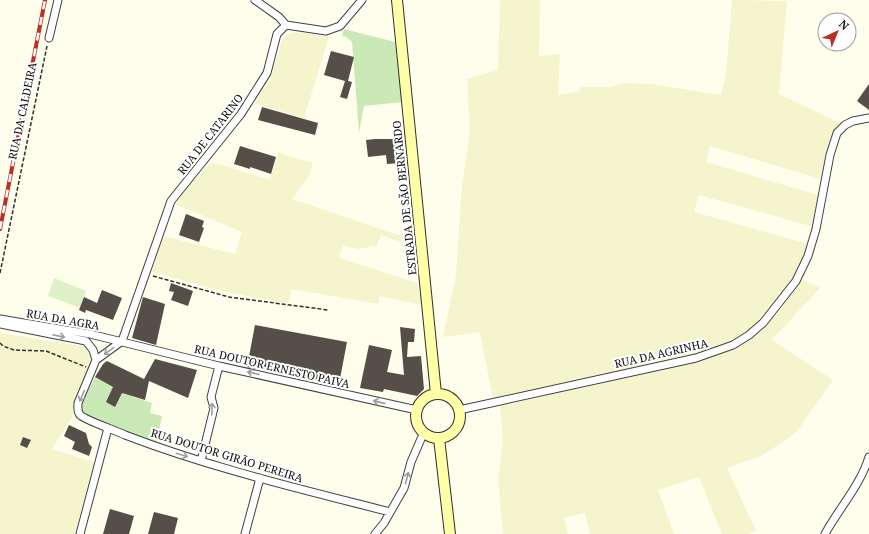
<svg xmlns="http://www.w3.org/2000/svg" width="869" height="534" font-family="'Noto Serif',serif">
	<rect width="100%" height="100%" fill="#fffeed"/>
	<path fill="#f4f5cd" d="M500,0H540L539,56L560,54L558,95L580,91V87H610L625,83L650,84L721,95L726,74L732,0L787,1L779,94L840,123L834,132L821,179L710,146L706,162L818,195L814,227L699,195L694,212L809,244L793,281L762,319L751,329L730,343L698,352L493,399L480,332L443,337L456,275L461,195L470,130L467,79L498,70Z
		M301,32L329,37L304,118L254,103L270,80L282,40L287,35L293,33Z
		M278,153L313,163L309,176L292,199L416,241V248L381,235L376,247L369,245L368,249L361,247L360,250L343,245L339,258L417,283L422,305L379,296V304L292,289L288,303L229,293L152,272L163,236L235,254L242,232L175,204L192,182L212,162L270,180Z
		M801,279L820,288L772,340L833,380L797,431L783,442L761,456L727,468L756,531L748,534H722L699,477L658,490L674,534H590L585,513L564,518L568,534H503L498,479L503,441L500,406L661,370L698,361L724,352L742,344L760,333L784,305Z
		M0,333L81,346L86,348L90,355L91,358L87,374L78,394L73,416L52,449L94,462L75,534H0Z"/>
	<path fill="#cbe9b6" d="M344,29L395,42L403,102L364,106L359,133L352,42L346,37L342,36Z
		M95,377L124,394L152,403L150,413L162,416L156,444L88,417L81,411L80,406Z"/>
	<path fill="#def0c8" d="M54,278L86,291L80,308L48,296Z"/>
	<path fill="#564f49" d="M331,51L354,57L348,81L352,82L347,99L340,97L345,81L324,75Z
		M869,84V110L857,101Z
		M262,107L318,123L315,135L258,120Z
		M375,139H400V163L387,164L386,155L368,157L366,140Z
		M240,146L276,157L271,174L250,167V169L234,164Z
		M186,214L204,221L202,227L204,228L199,242L179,235Z
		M171,283L193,291L188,306L171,300L174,292L169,291Z
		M102,290L122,298L113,320L86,310L85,313L79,310L84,297L97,303Z
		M143,297L165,304L156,345L132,338Z
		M255,325L347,342L339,384L247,367Z
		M400,327L415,329L414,342H408L407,357L421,356L424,389L417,396L384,389L383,392L360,388L369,345L392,350L387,372L404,375Z
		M155,359L197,370L188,398L149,381L145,400L122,393L115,407L106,402L113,387L95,377L103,364L107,361L144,379Z
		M69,425L86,433L89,444L92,447L89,456L72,449L75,442L64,436Z
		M23,437L31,440L27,448L20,445Z
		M110,509L134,516L129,534H103Z
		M154,512L178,518L174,534H148Z"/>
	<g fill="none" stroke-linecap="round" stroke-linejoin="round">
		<defs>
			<path id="minor" d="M255,0L279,17L286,25
				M49,38L58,0
				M0,319L90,334L219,366L417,410
				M0,324L86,341L93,350L96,360
				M122,341L171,201L241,114L267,73L277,34L286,25L326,31L340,26L362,0
				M122,341L96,360L78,403C78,408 77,411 80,415C85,420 117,431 125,435C211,468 301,489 390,512
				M459,410L696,358L733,345L749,335L763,323L796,281L808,256L816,229L830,155L837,133L845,125L853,121L869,118
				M201,461L214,408L211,397L219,366
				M80,534L108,428
				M245,534L260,478
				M375,534L384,523L404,488L411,462L424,432
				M825,534C839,508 860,486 869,457"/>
			<path id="secondary" d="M397,0L436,394
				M416 416a22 22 0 1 1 44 0a22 22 0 1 1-44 0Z
				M439,438L450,534"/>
		</defs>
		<use href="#minor" stroke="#404040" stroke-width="9"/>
		<use href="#secondary" stroke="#2f2f2f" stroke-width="12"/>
		<path stroke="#2f2f2f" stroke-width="1.5" stroke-dasharray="4 2" stroke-linecap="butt" d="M0,273L47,46
			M153,276L229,297L328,310
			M0,343L3,346L14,350L46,351L86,367"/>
		<use href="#minor" stroke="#fff" stroke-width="7"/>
		<use href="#secondary" stroke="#ffffa8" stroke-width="10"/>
		<defs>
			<path id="rail" d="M0,229L45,0"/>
		</defs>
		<use href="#rail" stroke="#be2e24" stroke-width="4"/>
		<use href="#rail" stroke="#fff" stroke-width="2.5" stroke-dasharray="8" stroke-linecap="butt"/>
	</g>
	<defs><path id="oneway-shaft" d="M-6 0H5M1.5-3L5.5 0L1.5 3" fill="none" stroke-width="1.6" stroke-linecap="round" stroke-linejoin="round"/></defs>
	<g stroke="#9e9e9e">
		<use href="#oneway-shaft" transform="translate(59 336) rotate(11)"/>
		<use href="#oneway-shaft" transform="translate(109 351) rotate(144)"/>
		<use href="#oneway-shaft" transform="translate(253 373) rotate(-167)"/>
		<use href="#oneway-shaft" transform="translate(82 396) rotate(114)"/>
		<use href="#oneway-shaft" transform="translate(379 402) rotate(-167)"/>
		<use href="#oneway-shaft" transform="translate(212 409) rotate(-89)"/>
		<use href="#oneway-shaft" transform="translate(182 455) rotate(17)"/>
		<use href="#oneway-shaft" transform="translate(407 478) rotate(-75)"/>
	</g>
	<g text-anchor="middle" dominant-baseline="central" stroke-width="4" stroke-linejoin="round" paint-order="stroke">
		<g font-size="11" fill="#0d0d0d" stroke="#fff">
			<text transform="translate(22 111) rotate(-78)">RUA DA CALDEIRA</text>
			<text transform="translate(210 134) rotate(-52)">RUA DE CATARINO</text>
			<text transform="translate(404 198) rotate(-96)">ESTRADA DE SÃO BERNARDO</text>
			<text transform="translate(63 319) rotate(10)">RUA DA AGRA</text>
			<text transform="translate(661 353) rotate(-13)">RUA DA AGRINHA</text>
			<text transform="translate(272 366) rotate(13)">RUA DOUTOR ERNESTO PAIVA</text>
			<text transform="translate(227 455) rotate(17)">RUA DOUTOR GIRÃO PEREIRA</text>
		</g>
	</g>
	<g transform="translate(837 32) rotate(44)"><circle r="19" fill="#ffffff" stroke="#9e9e9e"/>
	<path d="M0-3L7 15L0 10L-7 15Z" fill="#be2e24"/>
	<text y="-6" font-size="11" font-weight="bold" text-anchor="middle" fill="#0d0d0d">N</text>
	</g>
</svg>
